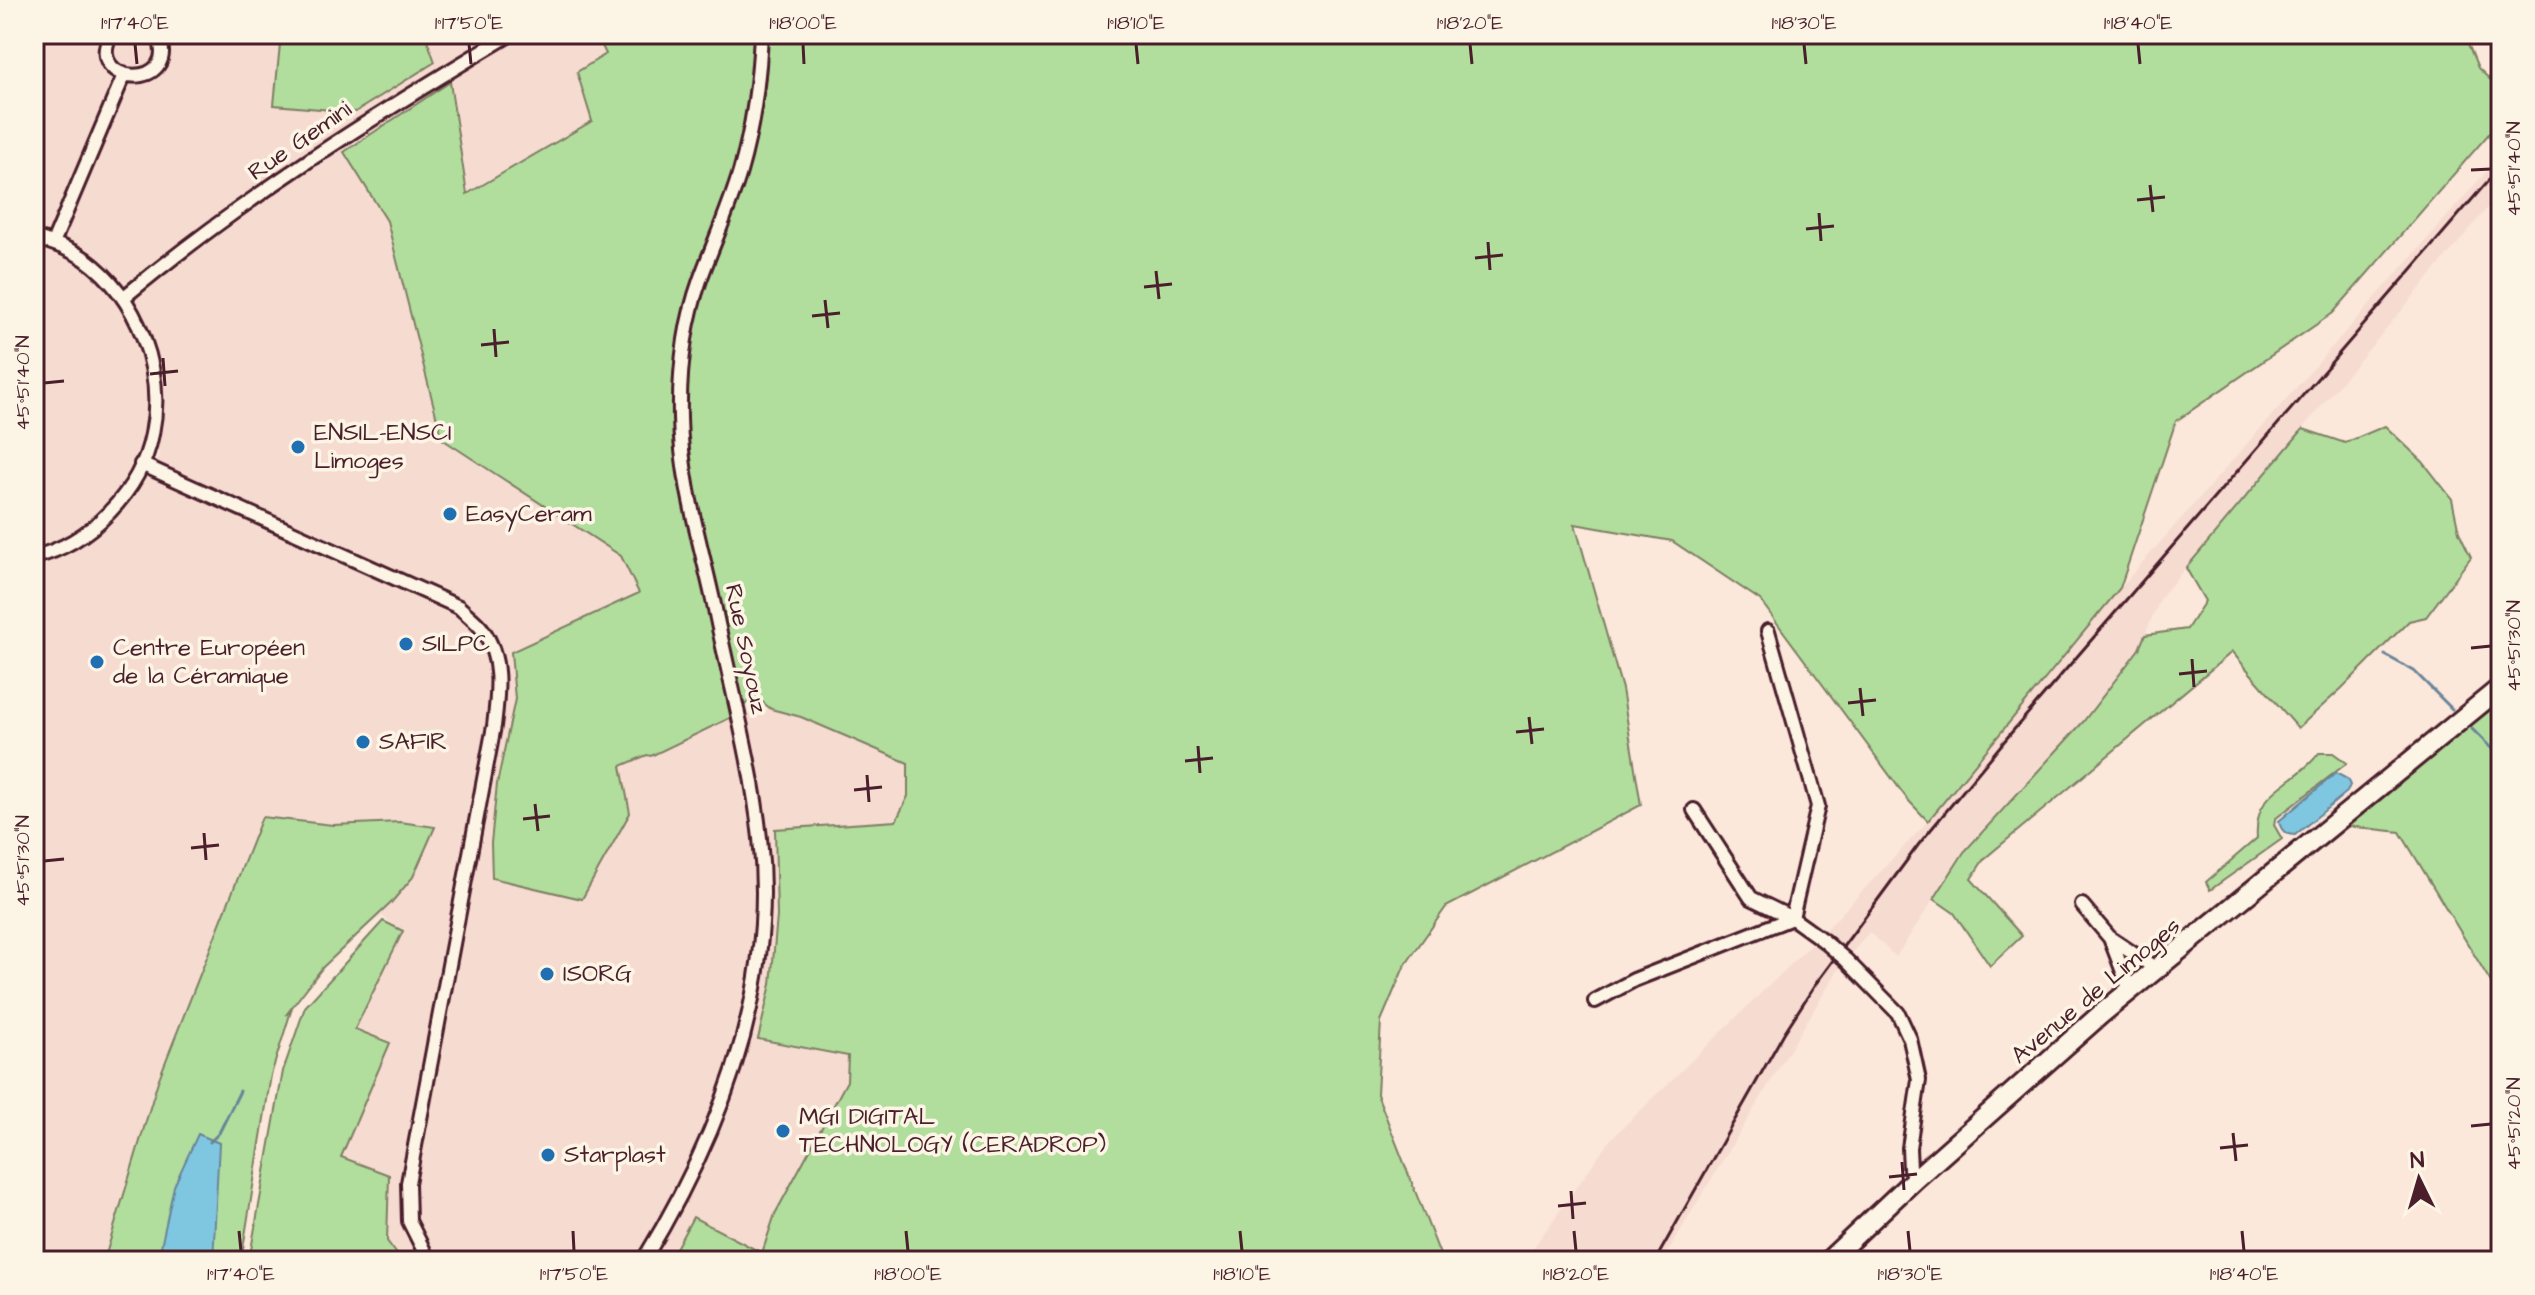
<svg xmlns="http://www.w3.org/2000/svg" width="2535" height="1295" font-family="'Architects Daughter',sans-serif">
	<rect width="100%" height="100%" fill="#fbe8db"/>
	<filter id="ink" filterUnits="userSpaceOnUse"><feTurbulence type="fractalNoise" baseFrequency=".0125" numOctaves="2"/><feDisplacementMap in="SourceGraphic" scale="16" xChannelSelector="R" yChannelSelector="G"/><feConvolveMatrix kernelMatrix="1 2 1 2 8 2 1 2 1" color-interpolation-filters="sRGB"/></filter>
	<g filter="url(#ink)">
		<path fill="#f6dbd1" d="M34,34H281L274,105L434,62L425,34H596L606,53L577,72L593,121L467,194L442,439L621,556L640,593L511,652L515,699L497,784L492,842L621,766L730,718L771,709L801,717L908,763V796L855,908L847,1081L775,1214L762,1254L693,1217L669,1261H402L387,1241L389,1175L341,1157L389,1043L355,1029L402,931L382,916L259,1002L262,817L158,1081L103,1261H34V568L68,555L104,530L138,491L160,456L157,448L120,504L91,537L51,560L34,562Z
			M2501,155V192L2161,597L2139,649L2083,722L1964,852L1896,957L1869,932L1838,970L1662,1261H1524L1610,1140L1823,933L1928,821L2120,588Z"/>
		<path fill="#b1de9d" stroke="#7e7e64" stroke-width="2" d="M281,34H425L435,62L355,112L274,105Z
			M596,34H2464L2478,68L2501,90V120L2333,313L2176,421L2120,588L1928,821L1908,800L1760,600L1672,541L1575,524L1622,689L1641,805L1446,907L1404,967L1381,1021L1377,1094L1441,1257L1449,1261H669L693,1217L762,1253L775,1214L847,1081L848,1056L758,1039L771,984L777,916L775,829L896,821L908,796V763L801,717L771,709L755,696L730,718L651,756L647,755L621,766L630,813L582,899L492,878L491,843L497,784L515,699L511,652L639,593L621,556L442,439L387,221L344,152L450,82L467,194L592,121L577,72L606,54Z
			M2385,426L2423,462L2452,499L2459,532L2471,557L2426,617L2409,621L2342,688L2298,728L2232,652L1984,859L1971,879L2022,936L1990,966L1954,913L1934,899L1964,852L2083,722L2139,649L2145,635L2187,629L2205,601L2186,568L2303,429L2345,443Z
			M2501,701V999L2400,832L2347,826Z
			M2319,753H2333L2347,763L2275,819L2274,825L2282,839L2210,890L2206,882L2257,838C2253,788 2295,786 2319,753Z
			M262,817L333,825L400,822L435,827L413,877L391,903L323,967L286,1015L291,1011L271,1075L241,1261H104L158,1081Z
			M383,921L403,931L355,1029L390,1043L341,1157L389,1175L387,1241L402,1261H249L283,1071L305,1007Z"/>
		<path fill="#7fc7e0" stroke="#6a8498" stroke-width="2" d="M2336,773L2347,779L2350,785L2347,792L2295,835C2285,834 2281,831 2279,821Z
			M198,1134L219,1143L213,1261H158L174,1186Z"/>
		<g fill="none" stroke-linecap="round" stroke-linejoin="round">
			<path stroke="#6a8498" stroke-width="3" d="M2385,655L2414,671L2452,709
				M2472,729L2501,758
				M210,1142L219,1133L240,1091"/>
			<defs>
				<path id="street" d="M111,34C82,88 185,91 157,34
					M34,237C52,243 69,248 85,259C138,297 165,371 152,434C141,491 89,544 34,557
					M53,243L124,75
					M123,298C243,198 377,114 511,34
					M141,464L459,607C466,614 476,621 482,629C503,658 498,693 494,726L408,1183L409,1221L429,1261
					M1768,631L1818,806L1792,918L1824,941
					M1694,810L1751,898L1792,918
					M2082,905L2110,938L2155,968
					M2110,938L2130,990
					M1846,960L1898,1013L1910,1039L1919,1080L1909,1148L1910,1169L1915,1179
					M1595,1001L1634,980L1792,918
					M34,1030L36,1026
					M643,1261C720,1135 777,989 760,838C752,764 732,691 717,619C704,553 681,486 680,418C679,371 684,325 700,280C713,244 729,209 740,172C753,127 759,81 761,34"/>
				<path id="secondary" d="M2494,34L2501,47
					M1828,1261L1915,1179L2100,1015L2501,687"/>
			</defs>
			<use href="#street" stroke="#4a1f2b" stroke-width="18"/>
			<use href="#secondary" stroke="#4a1f2b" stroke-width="24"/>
			<use href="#street" stroke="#fcf5e5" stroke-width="12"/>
			<use href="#secondary" stroke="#fcf5e5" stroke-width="18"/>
			<path stroke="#4a1f2b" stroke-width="3" d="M1655,1261L1784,1033L1817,982L1919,844L2011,733L2501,166"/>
			<defs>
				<path id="street-bridge" d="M1824,941L1846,960"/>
			</defs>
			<use href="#street-bridge" stroke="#4a1f2b" stroke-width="18" stroke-linecap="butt"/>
			<use href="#street-bridge" stroke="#fcf5e5" stroke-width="12"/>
		</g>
	</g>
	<path fill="none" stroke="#4a1f2b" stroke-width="3" d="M135,44L137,64M469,44L471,64M803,44L804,64M1136,44L1138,64M1470,44L1472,64M1804,44L1806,64M2138,44L2140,64M2471,170L2491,169M2150,185L2153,212M2137,200L2165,197M1819,213L1821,241M1806,229L1834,226M1488,242L1490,270M1475,258L1503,255M1156,271L1159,299M1144,287L1172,284M825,300L828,328M812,316L840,313M494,329L496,357M481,345L509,342M163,358L165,386M150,374L178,371M44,383L64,381M2471,648L2491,646M2192,659L2194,687M2179,674L2207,671M1860,688L1863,716M1848,703L1876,700M1529,717L1532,744M1516,732L1544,729M1198,746L1200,773M1185,761L1213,758M867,775L869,802M854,790L882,787M535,804L538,831M523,819L550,816M204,833L206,860M191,848L219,845M44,861L64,859M2471,1126L2491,1124M2233,1133L2236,1161M2220,1148L2248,1145M1902,1162L1904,1190M1889,1177L1917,1174M1571,1191L1573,1219M1558,1206L1586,1203M239,1231L241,1251M573,1231L574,1251M906,1231L908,1251M1240,1231L1242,1251M1574,1231L1576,1251M1908,1231L1910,1251M2242,1231L2244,1251"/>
	<g fill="#1f6fb2" stroke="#fcf5e5" stroke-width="3">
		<circle cx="298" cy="447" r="8"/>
		<circle cx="450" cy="514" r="8"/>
		<circle cx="406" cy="644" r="8"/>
		<circle cx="97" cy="662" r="8"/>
		<circle cx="363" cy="742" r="8"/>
		<circle cx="547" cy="974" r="8"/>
		<circle cx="783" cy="1131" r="8"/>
		<circle cx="548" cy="1155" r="8"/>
	</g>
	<g text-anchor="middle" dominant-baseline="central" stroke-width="7" stroke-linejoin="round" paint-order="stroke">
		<g font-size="24" fill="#4a1f2b" stroke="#fcf5e5">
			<text transform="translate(300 141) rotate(-35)">Rue Gemini</text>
			<text transform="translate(746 649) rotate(78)">Rue Soyouz</text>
			<text transform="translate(2096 991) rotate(-40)">Avenue de Limoges</text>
		</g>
		<g font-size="24" fill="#4a1f2b" stroke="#fcf5e5" text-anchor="start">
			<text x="314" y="433">ENSIL-ENSCI<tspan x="314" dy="28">Limoges</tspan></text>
			<text x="466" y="514">EasyCeram</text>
			<text x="422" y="644">SILPC</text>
			<text x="113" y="648">Centre Européen<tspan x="113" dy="28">de la Céramique</tspan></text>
			<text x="379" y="742">SAFIR</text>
			<text x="563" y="974">ISORG</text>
			<text x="799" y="1117">MGI DIGITAL<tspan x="799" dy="28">TECHNOLOGY (CERADROP)</tspan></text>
			<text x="564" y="1155">Starplast</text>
		</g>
	</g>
	<rect width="2535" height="1295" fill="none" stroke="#fcf5e5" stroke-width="88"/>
	<g transform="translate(2419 1179) rotate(355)" stroke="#fcf5e5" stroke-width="6" paint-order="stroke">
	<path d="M0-6L14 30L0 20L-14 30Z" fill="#4a1f2b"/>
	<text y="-12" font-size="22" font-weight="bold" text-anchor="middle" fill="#4a1f2b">N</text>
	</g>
	<rect x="44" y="44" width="2447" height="1207" fill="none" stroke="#4a1f2b" stroke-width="3"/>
	<g font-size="20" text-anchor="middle" fill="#4a1f2b">
		<text x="135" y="29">1°17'40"E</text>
		<text x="469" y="29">1°17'50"E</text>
		<text x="803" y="29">1°18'00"E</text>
		<text x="1136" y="29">1°18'10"E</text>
		<text x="1470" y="29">1°18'20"E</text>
		<text x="1804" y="29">1°18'30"E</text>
		<text x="2138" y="29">1°18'40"E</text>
		<text transform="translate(2513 169) rotate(-90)" y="7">45°51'40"N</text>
		<text transform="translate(22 383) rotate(-90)" y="7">45°51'40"N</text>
		<text transform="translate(2513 646) rotate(-90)" y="7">45°51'30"N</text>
		<text transform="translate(22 861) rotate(-90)" y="7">45°51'30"N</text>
		<text transform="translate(2513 1124) rotate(-90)" y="7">45°51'20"N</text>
		<text x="241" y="1280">1°17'40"E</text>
		<text x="574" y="1280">1°17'50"E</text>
		<text x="908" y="1280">1°18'00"E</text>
		<text x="1242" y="1280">1°18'10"E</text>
		<text x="1576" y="1280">1°18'20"E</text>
		<text x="1910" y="1280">1°18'30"E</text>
		<text x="2244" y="1280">1°18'40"E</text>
	</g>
</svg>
